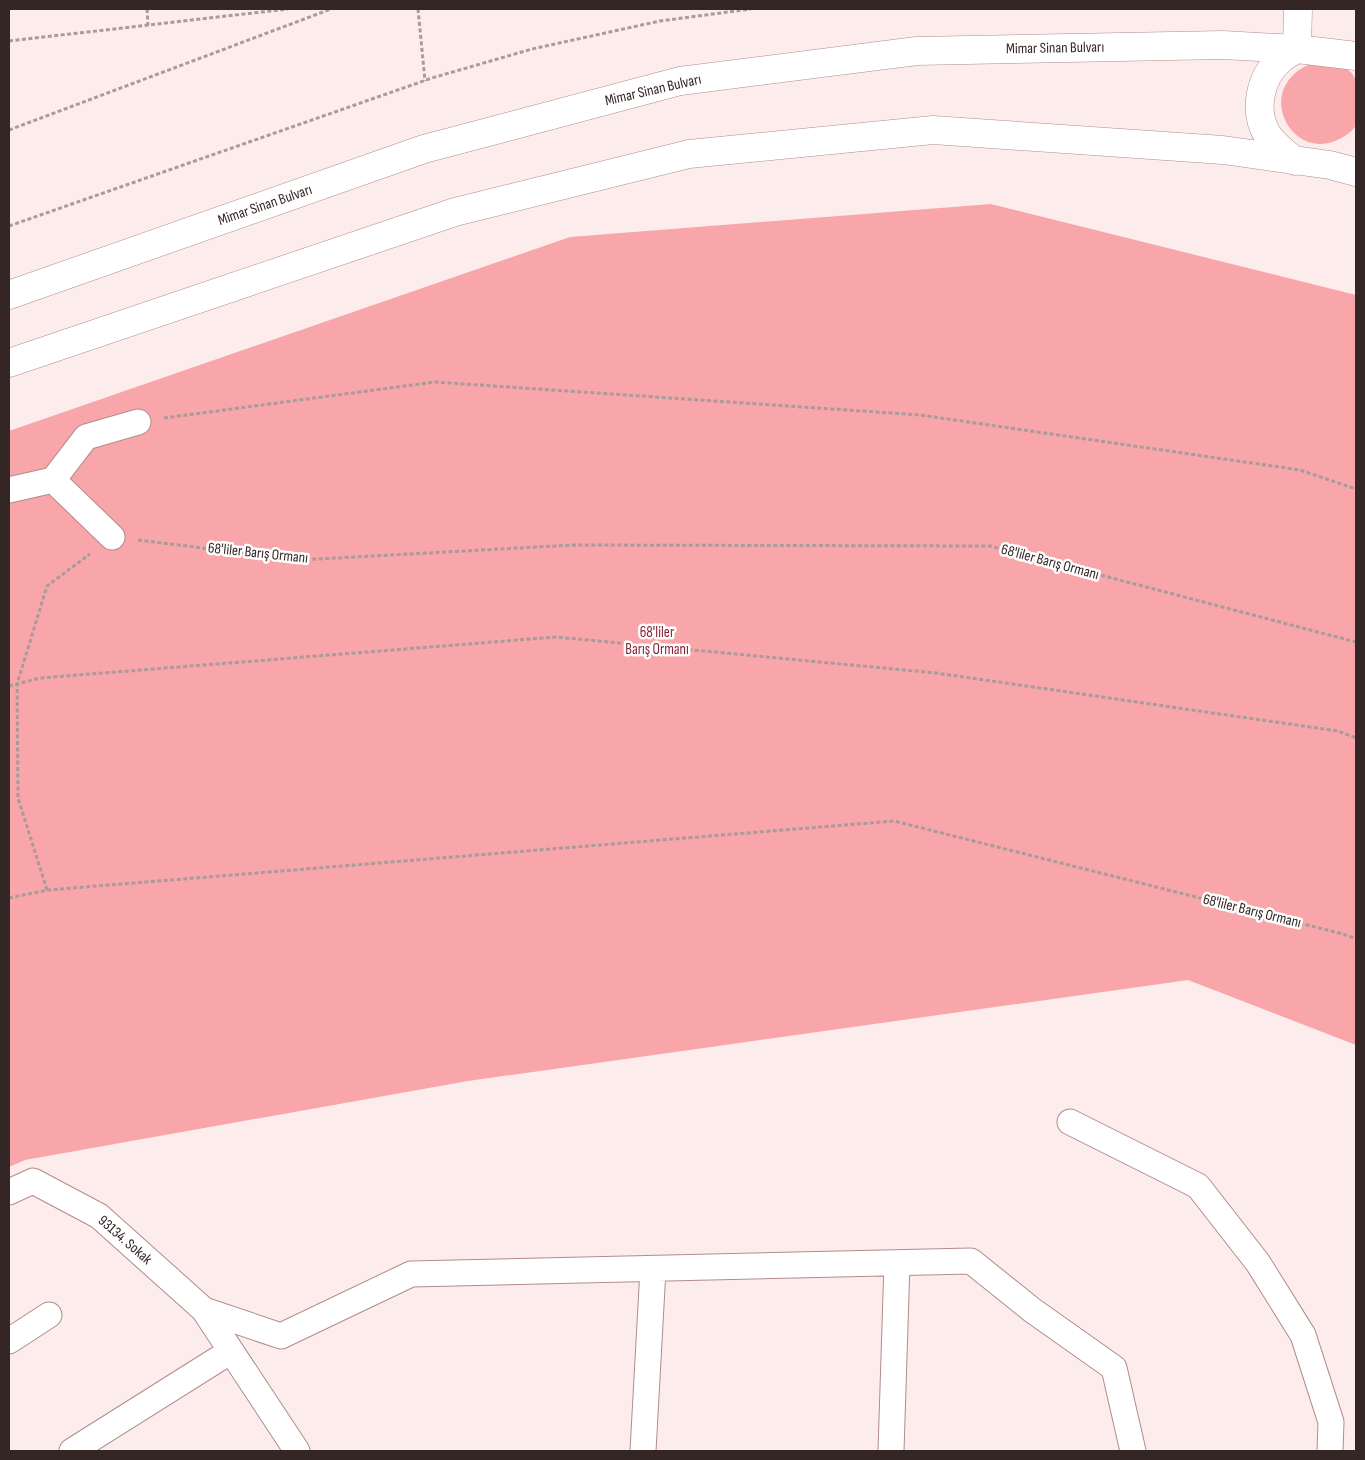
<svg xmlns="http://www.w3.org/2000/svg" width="1365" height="1460" font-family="'Sofia Sans Condensed',sans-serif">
	<rect width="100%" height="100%" fill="#fdecec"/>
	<path fill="#f8a6aa" d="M1315,62C1328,64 1353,64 1356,82C1357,88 1356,95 1356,101C1356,108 1358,117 1356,124C1355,129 1348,134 1343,137C1293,168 1248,86 1315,62Z
		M991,204L1356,295V1045L1188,980L468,1081L25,1160L9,1167V431L570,237Z"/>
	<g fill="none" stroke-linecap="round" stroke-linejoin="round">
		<defs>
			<path id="street" d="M53,480L112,537
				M9,490L53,480L86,437L138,422
				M1070,1122L1198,1186L1258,1263L1303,1335L1331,1422L1330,1451
				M9,1192L33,1181L99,1216L204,1310L297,1451
				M204,1310L281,1336L411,1274L971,1261L1032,1310L1114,1368L1133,1451
				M9,1341L49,1315
				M72,1451L231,1351
				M643,1451L653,1269
				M891,1451L897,1263"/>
			<path id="secondary" d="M1297,49L1298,9
				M1295,161C1285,153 1274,145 1267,134C1253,111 1260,77 1280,60C1285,55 1291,52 1297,49
				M9,295L424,149L680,81L917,51L1223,45L1297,49L1356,56
				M9,363L455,212L689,154L933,130L1223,150L1330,165L1356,172"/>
		</defs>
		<use href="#street" stroke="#b18c8c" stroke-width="27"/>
		<use href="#secondary" stroke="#b18c8c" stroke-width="29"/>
		<path stroke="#aa9a9a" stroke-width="3" stroke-dasharray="4 2.5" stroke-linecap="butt" d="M147,9L148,25
			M418,9L425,81
			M9,41L288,9
			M9,130L331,9
			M9,226L432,78L532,49L660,21L751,9
			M164,418L435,382L920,415L1300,470L1356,489
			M138,540L300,560L573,545L990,546L1356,642
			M9,686L40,678L556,637L936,673L1338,731L1356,738
			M47,890L18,798L17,684L47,586L90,554
			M9,898L48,890L894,821L1343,934L1356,939"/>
		<use href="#street" stroke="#fff" stroke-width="25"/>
		<use href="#secondary" stroke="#fff" stroke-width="28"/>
	</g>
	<g text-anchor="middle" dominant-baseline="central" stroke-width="5" stroke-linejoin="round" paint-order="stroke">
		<g font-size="15" fill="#352626" stroke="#fefefe">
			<text transform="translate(1055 48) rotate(-1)">Mimar Sinan Bulvarı</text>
			<text transform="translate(653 90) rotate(-13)">Mimar Sinan Bulvarı</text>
			<text transform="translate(265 205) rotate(-19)">Mimar Sinan Bulvarı</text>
			<text transform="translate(258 553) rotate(6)">68'liler Barış Ormanı</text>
			<text transform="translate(1050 562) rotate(15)">68'liler Barış Ormanı</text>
			<text transform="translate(1252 911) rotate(14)">68'liler Barış Ormanı</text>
			<text transform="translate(125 1240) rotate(41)">93134. Sokak</text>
		</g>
		<g font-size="15" fill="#882333" stroke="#fefefe">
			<text x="657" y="632">68'liler<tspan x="657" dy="17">Barış Ormanı</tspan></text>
		</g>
	</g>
	<rect width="1365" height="1460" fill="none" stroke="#352626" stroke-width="20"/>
</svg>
